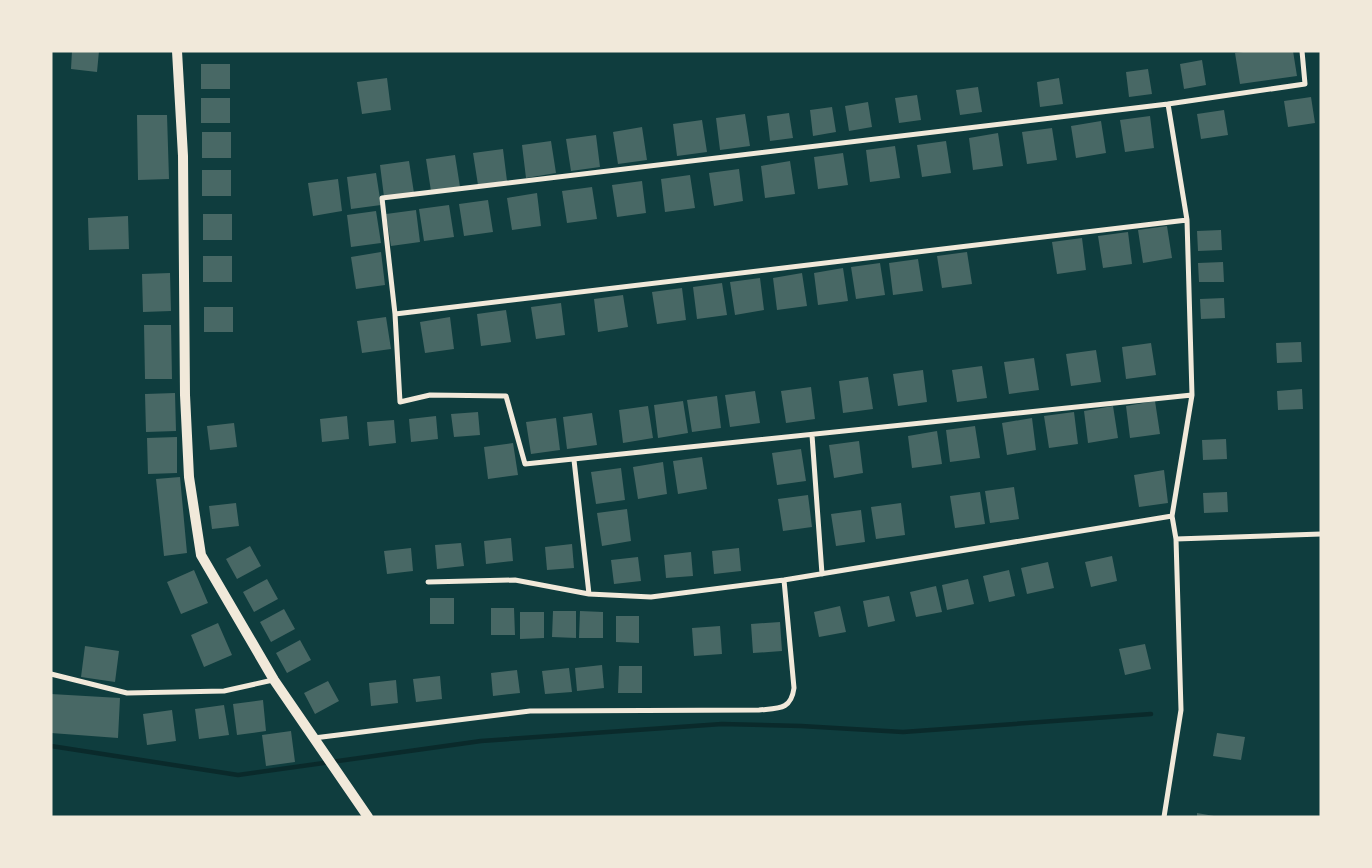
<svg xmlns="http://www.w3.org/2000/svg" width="1372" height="868" font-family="'Varela Round',sans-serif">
	<rect width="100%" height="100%" fill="#0f3d3e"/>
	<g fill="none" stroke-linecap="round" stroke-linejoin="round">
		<path stroke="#0a2a2b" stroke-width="4.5" d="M51,746L238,775L481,741L722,724L801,726L903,732L1151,714"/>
	</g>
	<path fill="#486865" d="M72,51H99L97,72L71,69Z
		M1251,51H1293L1297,76L1240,84L1235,53Z
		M1202,60L1206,85L1184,89L1180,64Z
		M201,64H230V89H201Z
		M1148,69L1152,94L1129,97L1126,72Z
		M387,78L391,110L362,114L357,82Z
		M1059,78L1063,104L1040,107L1037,82Z
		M978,87L982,112L960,115L956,90Z
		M917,95L921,120L899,123L895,98Z
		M1311,97L1315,123L1288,127L1284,101Z
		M201,98H230V123H201Z
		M868,102L872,127L849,131L845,106Z
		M832,107L836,132L813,136L810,110Z
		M1224,110L1228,135L1201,139L1197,114Z
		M789,113L793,138L770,141L767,116Z
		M745,114L750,146L720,150L716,118Z
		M137,115H167L169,179L138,180Z
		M1150,116L1154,148L1125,152L1120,120Z
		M702,120L707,152L677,156L673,124Z
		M1101,121L1106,153L1076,158L1071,126Z
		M642,127L647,160L618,164L613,132Z
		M1052,128L1057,160L1027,164L1022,132Z
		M202,132H231V158H202Z
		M998,133L1003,166L973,170L969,138Z
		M596,135L600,167L571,171L566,139Z
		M551,141L556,173L526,178L522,145Z
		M946,141L951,173L922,177L917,145Z
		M895,146L900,178L870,182L866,150Z
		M503,149L507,181L478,185L473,153Z
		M843,153L848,185L818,189L814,157Z
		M455,155L460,187L431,191L426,159Z
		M409,161L414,193L384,197L380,165Z
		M790,161L795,194L765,198L761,166Z
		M739,169L743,201L714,206L709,173Z
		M202,170H231V196H202Z
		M376,173L381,205L351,209L347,177Z
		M690,175L695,208L665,212L661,179Z
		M338,179L342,211L313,216L308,183Z
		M642,181L646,213L617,217L612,185Z
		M592,187L597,219L567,223L562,191Z
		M537,193L541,226L512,230L507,198Z
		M488,200L493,232L464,236L459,204Z
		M449,205L454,237L424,241L419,209Z
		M416,210L420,242L391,246L386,214Z
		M376,211L381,243L351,247L347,215Z
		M203,214H232V240H203Z
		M128,216L129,249L89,250L88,218Z
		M1167,226L1172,258L1143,263L1138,230Z
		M1221,230L1222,250L1198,251L1197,231Z
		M1128,232L1132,264L1103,268L1098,236Z
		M1082,238L1086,270L1057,274L1052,242Z
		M381,252L385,285L356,289L351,257Z
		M967,252L972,284L942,288L937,256Z
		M203,256H232V282H203Z
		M918,259L923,291L893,295L889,263Z
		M1223,262L1224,282H1199L1198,263Z
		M880,263L885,295L856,299L851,267Z
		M843,268L848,301L818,305L814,273Z
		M170,273L171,311L143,312L142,274Z
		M802,273L807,306L777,310L773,278Z
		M760,278L764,310L735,315L730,282Z
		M722,283L727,315L697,319L693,287Z
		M682,288L686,320L657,324L652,292Z
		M623,295L628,327L598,332L594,299Z
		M1224,298L1225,318L1201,319L1200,299Z
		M561,303L565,335L536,339L531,307Z
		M204,307H233V332H204Z
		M506,310L511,342L481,346L477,314Z
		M386,317L391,349L362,353L357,321Z
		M450,317L454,349L425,353L420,322Z
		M144,325H171L172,379H145Z
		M1301,342L1302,362L1277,363L1276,343Z
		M1151,343L1156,375L1126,379L1122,347Z
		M1096,350L1101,382L1071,386L1066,354Z
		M1034,358L1039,390L1009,394L1004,362Z
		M982,366L987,398L957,402L952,370Z
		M923,370L927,402L898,406L893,374Z
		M868,377L873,409L843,413L839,381Z
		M811,387L815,419L786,423L781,391Z
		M1302,389L1303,409L1278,410L1277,391Z
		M755,391L760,423L730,427L725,395Z
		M175,393L176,431L146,432L145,394Z
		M717,396L721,428L692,432L687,400Z
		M683,401L688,433L658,438L654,405Z
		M1155,401L1160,434L1130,438L1126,406Z
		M648,406L653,438L623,443L619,410Z
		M1113,406L1118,438L1088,443L1084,411Z
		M478,412L480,435L454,437L451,414Z
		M1074,412L1078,444L1049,448L1044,416Z
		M592,413L597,445L567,449L563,417Z
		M347,416L349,439L322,442L320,419Z
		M436,416L438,439L411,442L409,419Z
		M556,418L560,450L531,454L526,422Z
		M1032,418L1036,450L1007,455L1002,423Z
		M394,420L396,443L369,446L367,422Z
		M234,423L237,447L210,450L207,426Z
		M975,426L980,458L950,462L946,430Z
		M937,431L942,464L912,468L908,436Z
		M177,437V473L148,474L147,438Z
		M1226,439L1227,459L1203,460L1202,440Z
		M859,441L863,473L834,478L829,445Z
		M513,443L518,475L488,479L484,447Z
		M801,449L806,481L777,485L772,453Z
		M702,457L707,489L678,494L673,461Z
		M663,462L667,494L638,499L633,467Z
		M621,468L625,500L596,504L591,472Z
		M1164,470L1168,503L1139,507L1134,475Z
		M180,477L187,553L164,556L156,479Z
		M1014,487L1019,519L990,523L985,491Z
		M980,492L985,524L955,528L950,496Z
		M1227,492L1228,512L1204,513L1203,493Z
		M808,495L812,527L783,531L778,499Z
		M236,503L239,526L212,529L209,506Z
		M901,503L905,535L876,539L871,507Z
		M627,509L631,541L602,546L597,513Z
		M861,510L865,542L836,546L831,514Z
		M511,538L513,561L486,564L484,541Z
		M461,543L464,566L437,569L435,545Z
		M572,544L574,568L547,570L545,547Z
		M250,546L261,566L237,579L226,559Z
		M411,548L413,571L387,574L384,551Z
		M739,548L741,571L714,574L712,551Z
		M691,552L693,576L666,578L664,555Z
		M1112,556L1117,581L1091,587L1085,562Z
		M638,557L641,581L614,584L611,560Z
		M1048,562L1054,588L1027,594L1021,568Z
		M194,570L208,603L181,614L167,582Z
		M1009,570L1015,596L989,602L983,576Z
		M267,579L278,599L254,612L243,592Z
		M968,579L974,604L947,610L942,585Z
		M936,586L942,612L916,617L910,592Z
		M889,596L895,621L868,627L863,601Z
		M430,598H454V624H430Z
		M840,606L846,632L819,637L814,612Z
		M491,608H514L515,635H491Z
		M284,609L295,629L271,642L260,622Z
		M553,611H576V638L552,637Z
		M580,611L603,612V638H579Z
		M520,612H544V638L520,639Z
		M616,616H639V643L616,642Z
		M780,622L782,651L753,653L751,624Z
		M218,623L232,655L204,667L191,635Z
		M720,626L722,654L694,656L692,628Z
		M300,640L311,660L287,673L276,653Z
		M1145,644L1151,669L1125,675L1119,649Z
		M85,646L119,651L115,682L81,677Z
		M602,665L604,688L577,691L575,668Z
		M619,666H642V693H618Z
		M569,668L572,692L545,694L542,671Z
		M517,670L520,693L493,696L491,673Z
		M440,676L442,699L416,702L413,679Z
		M396,680L398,703L371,706L369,683Z
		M328,681L339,701L315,714L304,693Z
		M51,694L120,698L118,738L51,733Z
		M263,700L266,731L237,735L233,704Z
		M224,705L229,735L199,739L195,709Z
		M172,710L176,741L147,745L143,714Z
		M291,731L295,762L266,766L262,735Z
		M1217,733L1245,737L1241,760L1213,756Z
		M1197,813L1214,816V817H1197Z"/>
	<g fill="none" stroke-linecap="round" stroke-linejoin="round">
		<path stroke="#f1e9da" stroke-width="5" d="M395,314L1187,220
			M1192,395L525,464L506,396L430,395L400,402L395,314L382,198L1168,104L1305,84L1302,51
			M812,435L822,574
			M574,460L589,594
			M1176,539L1321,534
			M428,582L515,580L589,594L651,597L784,580L1172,516
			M51,674L127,693L224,691L273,680
			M314,738L530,711L759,710C779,708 791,710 794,688L784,580
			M1164,817L1181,710L1176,539L1172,516L1192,395L1187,220L1168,104"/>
		<path stroke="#f1e9da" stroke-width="10" d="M177,51L183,156L185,395L189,477L201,555L274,680L368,817"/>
	</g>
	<rect width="1372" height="868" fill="none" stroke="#f1e9da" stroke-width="105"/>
</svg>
